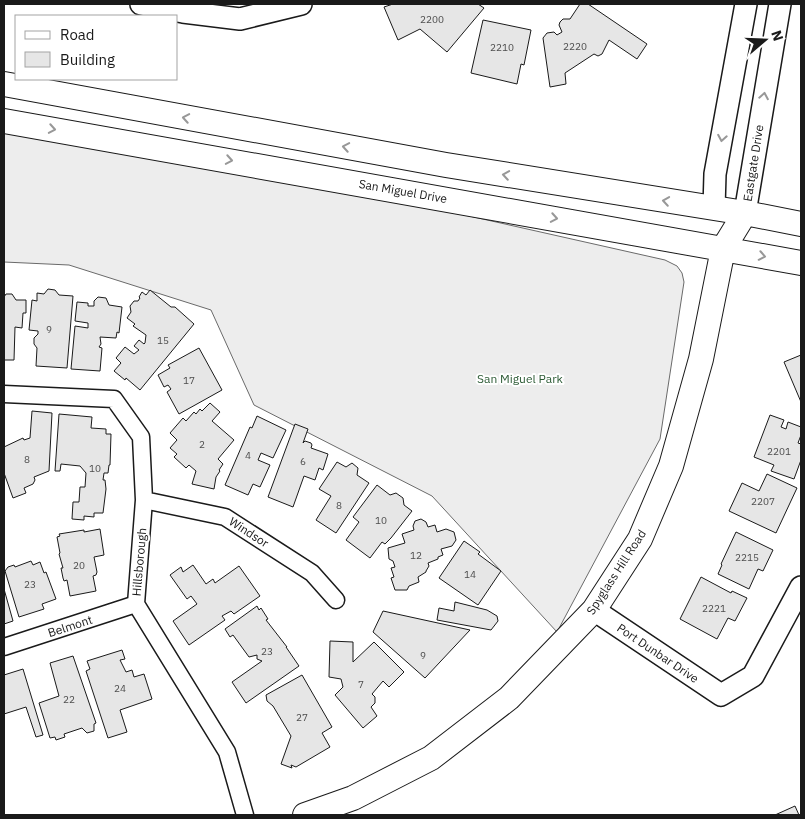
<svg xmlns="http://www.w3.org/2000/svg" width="805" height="819" font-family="'IBM Plex Sans',sans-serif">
	<rect width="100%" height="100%" fill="#fff"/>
	<path fill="#ededed" stroke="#6a6a6a" d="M4,126L327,184L665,260L677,266L682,273L684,282L660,439L557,632L432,496L254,405L211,310L69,265L4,262Z"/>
	<path fill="#e6e6e6" stroke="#1a1a1a" d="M393,4H478L484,8L447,52L420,29L398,40L384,7Z
		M580,4H588L647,44L637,59L609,40L602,54L598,56L594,54L565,73L566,84L550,87L543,38L547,33L554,32L557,35L562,32L559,25L560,22L563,19H570Z
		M483,20L531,30L524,65L521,64L517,84L471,73Z
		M48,289L55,290L59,295L73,296L67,368L36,366L37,348L34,344V338L38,334V331L29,330L32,300L37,301V293L44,294Z
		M150,290L171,307H175L194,324L140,390L126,378L125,380L114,371L121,363L116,358L125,347L134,354L139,350L134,346L139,340L144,344L145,343L146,335L133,326L135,324L127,318L131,312L130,306L134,301H138L140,298L139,297L142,292L146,295Z
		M6,294H12L16,300H26V313H23L22,328L15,327L14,360H4V362V297Z
		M98,297L106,298L109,305L122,307L119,333L117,332L116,338L100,337L101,344L99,347L102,348L100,371L71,369L75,326L88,328V323L75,321L77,302L88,303V306H94V301Z
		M199,348L222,390L179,414L167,392L171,389L168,385L164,387L158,375L170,368L168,365Z
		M801,355V402L784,362Z
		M210,403L220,412L212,421L234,440L218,459L223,464L219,470L220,471L216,477L214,489L192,484L196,471L189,465L186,468L174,457L177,454L170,448L177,440L170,433L183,418L186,421L194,412L196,414L200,409L202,411Z
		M32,411L52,413L49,471L34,477L35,480L33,484L24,488L26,493L13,498L4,473V447L23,438L24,440L30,438Z
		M59,414L92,417L91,428L106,429V434H111L110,465H109L108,473H104L103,480H105L106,489L103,513H94V517L84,516V520L72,519L73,502H79L80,487H85L86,473L80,466L61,464L60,471H55Z
		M770,415L784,420L781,427L786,429L788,422L801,427V435L798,443L801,444V460L794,479L771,471L774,465L754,457Z
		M257,416L286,430L273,458L261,453L258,460L270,465L260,487L253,484L248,495L225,485L250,427L252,428Z
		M295,424L308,429L303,443L305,441L311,443L312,445L311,448L328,454L323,470L319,468L315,480L304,476L293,507L268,497Z
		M337,462L346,467L352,463L358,468L357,475L369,483L336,533L316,520L331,496L319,489Z
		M767,474L797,488L776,533L729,511L742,483L759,491Z
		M377,485L390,495L396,493L403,498L404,505L412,511L391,538L385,544L382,542L370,558L346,540L359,522L353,517Z
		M421,519L426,522L428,527L435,525L437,532L446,529L454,532L456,540L452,546L441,549L443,555L438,557V559L428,563L429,566L426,571V572L418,577L419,582L409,586L407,590H395L391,578L394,577L391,568L395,567L393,561L389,559L388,548L405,543L402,534L414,530L413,526L415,521Z
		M100,529L104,555L94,557L97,572L96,575L93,576L96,591L70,596L67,580L64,581L63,578L61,568H63L59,554L60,553L57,537L60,536L59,534L84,530V532Z
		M736,532L773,550L763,571L758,569L749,589L718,574L722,565L721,564Z
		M464,541L480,552L478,554L501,571L478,605L439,578Z
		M31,561L33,565L40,562L44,573L46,572L56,599L42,604L44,609L19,617L5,571L8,567L14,565L15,567Z
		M193,565L206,584L213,579L215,583L239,566L260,596L234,614L231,611L222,616L225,620L189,645L173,621L197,604L191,596L187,599L170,575L181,567L183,572Z
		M701,577L731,593L732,591L747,598L735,621L728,618L717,639L680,619Z
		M4,589L13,621L4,624Z
		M455,602L487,610L497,616L498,621L491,630L437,620L439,608L454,611Z
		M257,606L259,610L261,608L268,619L266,620L287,647H286L299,666L246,703L232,682L262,661L257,659V655L249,657L233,635L230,637L225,629Z
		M383,611L470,630L425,678L373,632Z
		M330,641L353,642V662L374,642L404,672L389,687L383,681L372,694L375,697V703L371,707L377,716L363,728L335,695L343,687L341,679L329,677Z
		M122,650L125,659L120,660L126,672L132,670L134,677L144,674L152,699L120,710L127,732L108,738L86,671L90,669L87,661Z
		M73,656L96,723L94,724V731L87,733L82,728L64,734L65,737L56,740L55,737L50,738L39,703L59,696L50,663Z
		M23,669L43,735L36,737L26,707L4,714V675Z
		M302,675L332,727L322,733L330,747L296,767L291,765L292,768L281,764L291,736L273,706L267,701L266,695Z
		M795,806L799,815H775Z"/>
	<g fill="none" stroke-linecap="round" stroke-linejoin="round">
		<defs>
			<path id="minor" d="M4,394L114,399L141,437L144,500L136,604L227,752L245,815
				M144,500L225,517L312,573L336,600
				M4,647L136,604"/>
			<path id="tertiary" d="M141,4L183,12L240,19L301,4
				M714,208L715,174L746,4
				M745,213L780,4
				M594,610L721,695L753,676L801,587"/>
			<path id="secondary" d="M4,84L446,165L745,213L801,224
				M4,121L801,263
				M305,815L353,798L431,758L509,698L594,610L640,539L671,466L701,359L723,249L745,213"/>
		</defs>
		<use href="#minor" stroke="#1a1a1a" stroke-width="19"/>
		<use href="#tertiary" stroke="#1a1a1a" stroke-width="24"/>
		<use href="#secondary" stroke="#1a1a1a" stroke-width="26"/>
		<use href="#minor" stroke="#fff" stroke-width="16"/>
		<use href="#tertiary" stroke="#fff" stroke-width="21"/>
		<use href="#secondary" stroke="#fff" stroke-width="24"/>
	</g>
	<defs><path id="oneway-chevron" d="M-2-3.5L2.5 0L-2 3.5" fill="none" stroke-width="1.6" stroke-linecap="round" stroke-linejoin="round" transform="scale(1.25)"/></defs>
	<g stroke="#989898">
		<use href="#oneway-chevron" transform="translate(764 96) rotate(-80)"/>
		<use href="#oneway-chevron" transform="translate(186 118) rotate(-170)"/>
		<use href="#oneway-chevron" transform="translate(52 129) rotate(10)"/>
		<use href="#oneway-chevron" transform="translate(722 138) rotate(100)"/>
		<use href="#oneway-chevron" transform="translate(346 147) rotate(-170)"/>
		<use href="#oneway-chevron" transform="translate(229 160) rotate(10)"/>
		<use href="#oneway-chevron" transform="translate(506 175) rotate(-171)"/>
		<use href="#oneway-chevron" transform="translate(666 201) rotate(-171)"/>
		<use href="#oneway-chevron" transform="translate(554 218) rotate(10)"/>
		<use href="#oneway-chevron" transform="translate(762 256) rotate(11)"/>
	</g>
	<g text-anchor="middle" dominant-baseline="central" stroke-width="4" stroke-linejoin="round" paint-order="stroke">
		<g font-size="10" fill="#4d4d4d">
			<text x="432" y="19">2200</text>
			<text x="575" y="46">2220</text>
			<text x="502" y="47">2210</text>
			<text x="49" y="329">9</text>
			<text x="163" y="340">15</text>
			<text x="189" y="380">17</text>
			<text x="202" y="444">2</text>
			<text x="779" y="451">2201</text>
			<text x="248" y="455">4</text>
			<text x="27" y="459">8</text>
			<text x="303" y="461">6</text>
			<text x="95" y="468">10</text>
			<text x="763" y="501">2207</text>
			<text x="339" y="505">8</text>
			<text x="381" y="520">10</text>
			<text x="416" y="555">12</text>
			<text x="747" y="557">2215</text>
			<text x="79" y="565">20</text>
			<text x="470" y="574">14</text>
			<text x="30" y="584">23</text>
			<text x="714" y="608">2221</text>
			<text x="267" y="651">23</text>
			<text x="423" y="655">9</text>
			<text x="361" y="684">7</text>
			<text x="120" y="688">24</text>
			<text x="69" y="699">22</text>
			<text x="302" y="717">27</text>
		</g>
		<g font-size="12" fill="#1a1a1a" stroke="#fff">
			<text transform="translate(753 163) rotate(-81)">Eastgate Drive</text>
			<text transform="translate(403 191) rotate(10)">San Miguel Drive</text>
			<text transform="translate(249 532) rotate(33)">Windsor</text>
			<text transform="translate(139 562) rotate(-85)">Hillsborough</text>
			<text transform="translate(616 572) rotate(-57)">Spyglass Hill Road</text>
			<text transform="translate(70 626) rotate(-18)">Belmont</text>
			<text transform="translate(658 653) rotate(34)">Port Dunbar Drive</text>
		</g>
		<g font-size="12" fill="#2b5a34" stroke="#fff">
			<text x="520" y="378">San Miguel Park</text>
		</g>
	</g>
	<rect width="805" height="819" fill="none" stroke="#1a1a1a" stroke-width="10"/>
	<rect x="15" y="15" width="162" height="65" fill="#ffffff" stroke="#a3a3a3"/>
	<rect x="25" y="31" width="25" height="8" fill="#ffffff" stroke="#a3a3a3"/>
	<text x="60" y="40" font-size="15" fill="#1a1a1a">Road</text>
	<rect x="25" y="52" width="25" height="15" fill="#e6e6e6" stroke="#a3a3a3"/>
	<text x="60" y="65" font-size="15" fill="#1a1a1a">Building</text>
	<g transform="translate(765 40) rotate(71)" stroke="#ffffff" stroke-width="4" paint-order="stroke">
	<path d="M0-4L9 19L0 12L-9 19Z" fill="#1a1a1a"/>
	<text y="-8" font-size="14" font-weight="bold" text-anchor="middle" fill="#1a1a1a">N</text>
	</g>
</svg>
